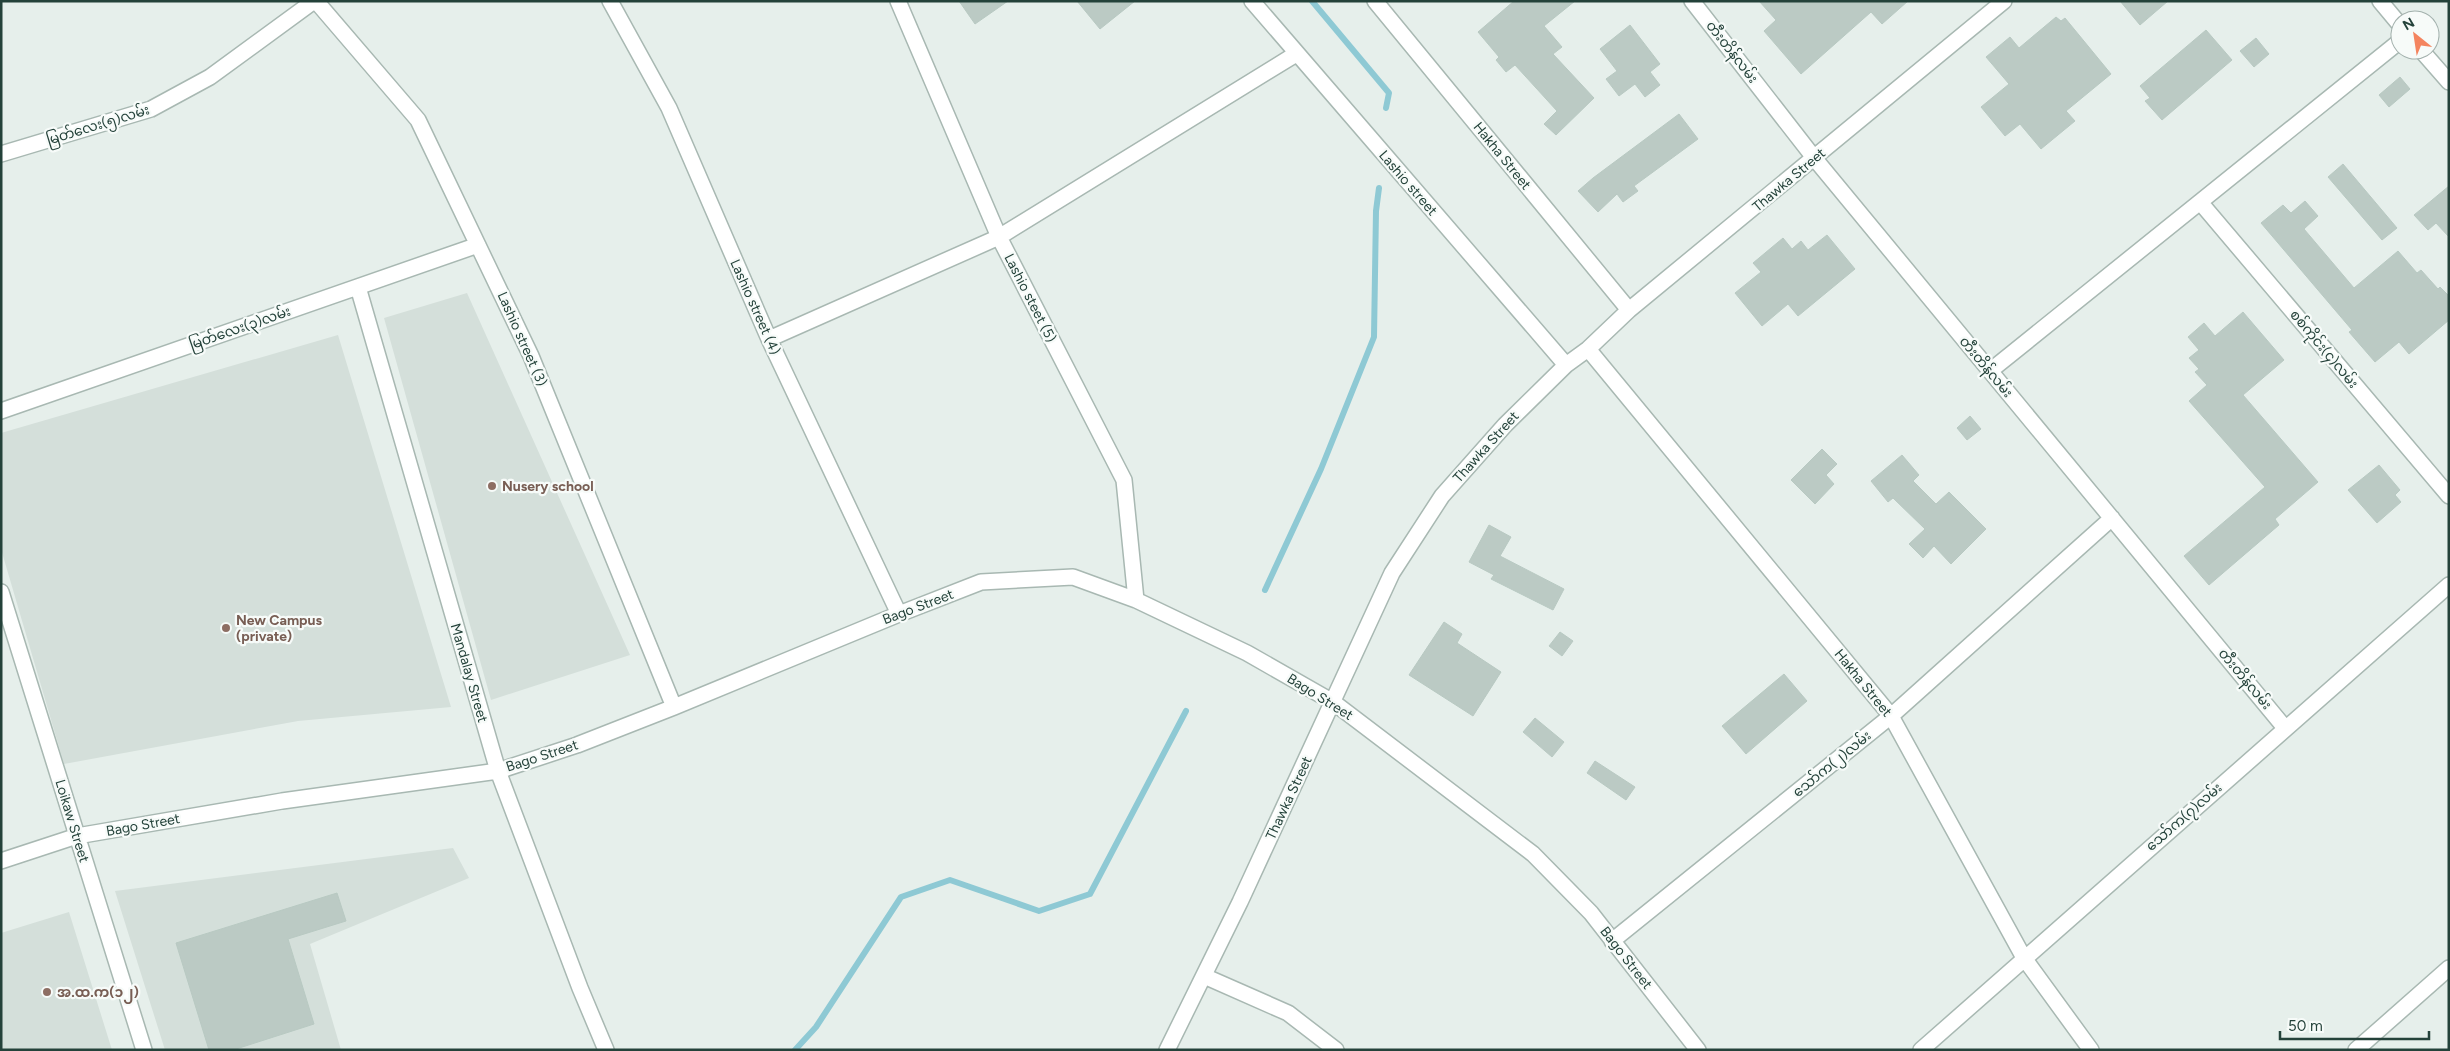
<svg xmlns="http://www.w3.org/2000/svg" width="2450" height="1051" font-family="Figtree,'Noto Sans Myanmar',sans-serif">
	<rect width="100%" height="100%" fill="#e6efeb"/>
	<path fill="#d4dfda" d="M467,293L630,655L491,700L384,318Z
		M338,335L451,707L298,721L64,764L1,549V433Z
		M453,848L469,878L310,944L341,1050H165L115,891Z
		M69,912L112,1050H1V933Z"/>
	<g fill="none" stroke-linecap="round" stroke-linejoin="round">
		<path stroke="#8ec9d4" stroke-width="6" d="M1312,1L1389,93L1386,108
			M1265,590L1321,469L1374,337L1376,211L1379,188
			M795,1050L816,1027L901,897L950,880L1039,911L1090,894L1186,711"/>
	</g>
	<path fill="#bbcac4" stroke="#b8c9c2" d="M959,1H1008L975,24Z
		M1077,1H1135L1100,29Z
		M1514,1H1575L1544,26L1562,47L1553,54L1594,98L1556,135L1544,124L1557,111L1515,65L1506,72L1496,60L1499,57L1478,32Z
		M1759,1H1908L1882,24L1871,12L1801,74L1764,31L1776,20Z
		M2120,1H2168L2140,25Z
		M2056,17L2061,21L2065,18L2111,74L2066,111L2075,121L2041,149L2020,124L2005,136L1981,107L2009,84L1986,57L2010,37L2019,48Z
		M1630,25L1660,64L1650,72L1660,85L1645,97L1635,84L1619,96L1606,79L1617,71L1600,49Z
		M2206,30L2232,60L2162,120L2145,101L2150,98L2140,86Z
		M2256,38L2269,54L2254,67L2240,51Z
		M2400,77L2410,89L2389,107L2379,95Z
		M1679,114L1698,139L1634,186L1638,191L1623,202L1617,194L1598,212L1578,191L1593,178Z
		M2343,164L2397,228L2382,240L2328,177Z
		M2449,186V237L2436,223L2428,230L2414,215Z
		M2305,201L2318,216L2304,229L2354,288L2398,251L2417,273L2421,270L2438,289L2440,287L2449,296V320L2409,354L2399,342L2375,362L2349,332L2352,330L2261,223L2283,205L2291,213Z
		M1827,235L1855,269L1798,316L1788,304L1762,326L1735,293L1761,272L1753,263L1783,238L1792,249L1801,241L1808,250Z
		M2243,312L2284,360L2243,395L2318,482L2275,519L2279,525L2209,585L2184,556L2265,487L2189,401L2207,385L2195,372L2199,369L2189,358L2199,350L2188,337L2204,323L2215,336Z
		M1970,416L1981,429L1967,440L1957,428Z
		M1822,449L1837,464L1826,475L1834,484L1815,504L1791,480Z
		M1902,455L1919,475L1913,481L1936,504L1949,492L1986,529L1951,564L1934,546L1923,558L1909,544L1925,529L1893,498L1888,502L1871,481Z
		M2379,465L2400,490L2395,495L2401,502L2377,523L2348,490Z
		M1489,525L1511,537L1500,556L1564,589L1553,610L1491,579L1494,575L1469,562Z
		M1444,622L1462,634L1457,643L1501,672L1473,716L1409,675Z
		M1560,632L1573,641L1562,656L1549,646Z
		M1784,674L1807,701L1746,754L1722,726Z
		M1535,718L1564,742L1552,757L1523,732Z
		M1595,761L1635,787L1626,800L1587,773Z
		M337,893L346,921L288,939L314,1024L233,1050H209L176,943Z"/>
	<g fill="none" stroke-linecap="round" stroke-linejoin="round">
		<defs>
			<path id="street" d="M316,1L418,120L531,356L674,707
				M610,1L669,108L769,339L899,614
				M898,1L999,237L1124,480L1136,600
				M1252,1L1566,365
				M1375,1L1629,310
				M1692,1L1815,159L2285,728
				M2380,1L2400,25
				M2421,50L2449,82
				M1,154L151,109L210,77L314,1
				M2200,202L2449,496
				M358,287L498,771L580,988L606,1050
				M769,339L999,237L1296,54
				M1588,349L1891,716L2024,958L2091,1050
				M1990,371L2400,41
				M1,411L478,245
				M1,592L144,1050
				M1,861L77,836L282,801L498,771L577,745L674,707L899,614L981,582L1073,577L1136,600L1247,653L1333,702L1533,854L1591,913L1698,1050
				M1612,941L1891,716L2112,518
				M1204,976L1288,1013L1336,1050
				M1167,1050L1240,902L1392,573L1442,496L1505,425L1566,365L1588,349L1629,310L2004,1
				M1921,1050L2449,585
				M2356,1050L2449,968"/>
		</defs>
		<use href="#street" stroke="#a8b8b2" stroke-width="18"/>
		<use href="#street" stroke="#fff" stroke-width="15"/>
	</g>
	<g fill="#8d6e63" stroke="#f7fbf9" stroke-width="2">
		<circle cx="492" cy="486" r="5"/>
		<circle cx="226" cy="628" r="5"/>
		<circle cx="47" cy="992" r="5"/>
	</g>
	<g text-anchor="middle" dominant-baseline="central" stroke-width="4.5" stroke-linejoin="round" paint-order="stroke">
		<g font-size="14" fill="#24423a" stroke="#f7fbf9">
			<text transform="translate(1732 52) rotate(52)">တီးတိန်လမ်း</text>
			<text transform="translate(98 125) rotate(-17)">မြတ်လေး(၅)လမ်း</text>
			<text transform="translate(1502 156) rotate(51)">Hakha Street</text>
			<text transform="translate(1789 180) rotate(-40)">Thawka Street</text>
			<text transform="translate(1408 183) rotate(49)">Lashio street</text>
			<text transform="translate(1030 298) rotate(63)">Lashio steet (5)</text>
			<text transform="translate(755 307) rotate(66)">Lashio street (4)</text>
			<text transform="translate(240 328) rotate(-19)">မြတ်လေး(၃)လမ်း</text>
			<text transform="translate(522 339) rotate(66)">Lashio street (3)</text>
			<text transform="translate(2324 349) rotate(50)">စစ်ကိုင်း(၄)လမ်း</text>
			<text transform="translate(1986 367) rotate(50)">တီးတိန်လမ်း</text>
			<text transform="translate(1486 447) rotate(-48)">Thawka Street</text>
			<text transform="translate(918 607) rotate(-21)">Bago Street</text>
			<text transform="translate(469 673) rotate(74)">Mandalay Street</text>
			<text transform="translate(2245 679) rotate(50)">တီးတိန်လမ်း</text>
			<text transform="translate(1863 683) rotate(51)">Hakha Street</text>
			<text transform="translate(1320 697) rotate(32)">Bago Street</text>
			<text transform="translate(542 756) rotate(-18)">Bago Street</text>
			<text transform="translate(1832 764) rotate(-39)">သော်က(၂)လမ်း</text>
			<text transform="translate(1289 798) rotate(-65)">Thawka Street</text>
			<text transform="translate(2184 817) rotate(-41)">သော်က(၇)လမ်း</text>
			<text transform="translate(72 821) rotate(73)">Loikaw Street</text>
			<text transform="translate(143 825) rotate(-10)">Bago Street</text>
			<text transform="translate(1626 958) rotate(52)">Bago Street</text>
		</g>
		<g font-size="14" font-weight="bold" fill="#785e54" stroke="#f7fbf9" text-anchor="start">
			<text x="502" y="486">Nusery school</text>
			<text x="236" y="620">New Campus<tspan x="236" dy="16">(private)</tspan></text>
			<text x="57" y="992">အ.ထ.က(၁၂)</text>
		</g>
	</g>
	<rect width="2450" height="1051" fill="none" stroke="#24423a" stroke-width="5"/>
	<g transform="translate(2415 35) rotate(330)"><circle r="24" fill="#f7fbf9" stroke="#a3b1ad"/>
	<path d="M0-4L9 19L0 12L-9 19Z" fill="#f4845f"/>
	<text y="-8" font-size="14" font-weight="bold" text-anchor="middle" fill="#24423a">N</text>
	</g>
	<path d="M2280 1031v8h149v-8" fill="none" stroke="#24423a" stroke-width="2.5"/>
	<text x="2288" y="1031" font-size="15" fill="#24423a" stroke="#f7fbf9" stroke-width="4" paint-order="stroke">50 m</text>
</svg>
